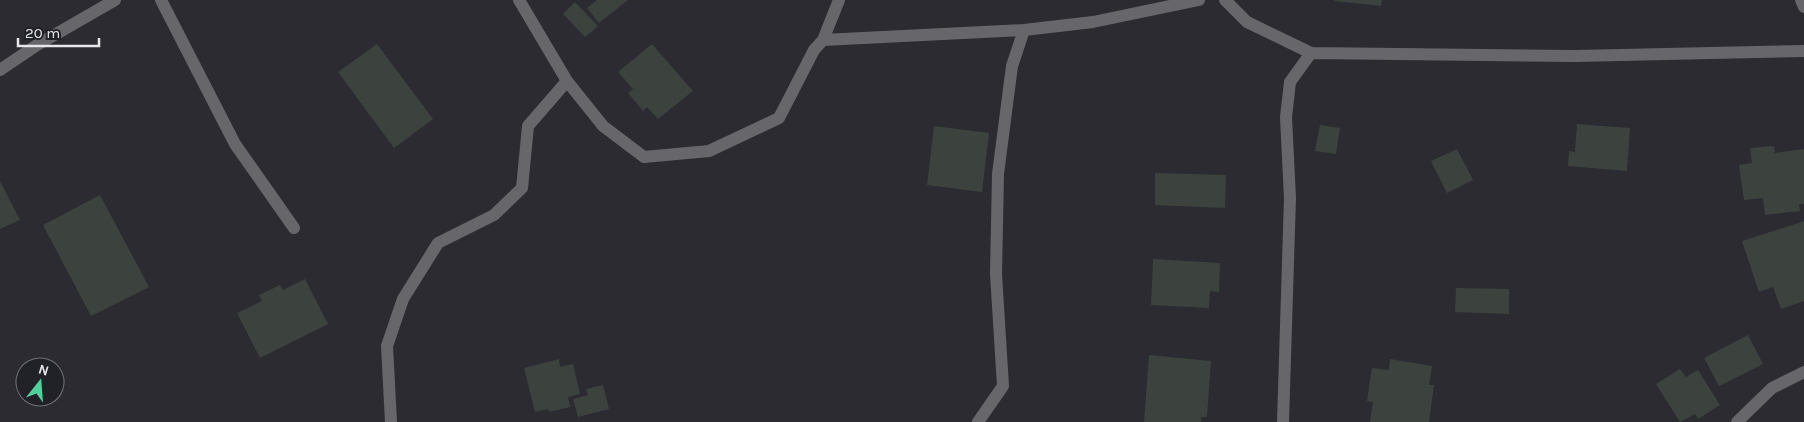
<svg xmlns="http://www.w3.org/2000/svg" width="1804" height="422" font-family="Karla,sans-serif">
	<rect width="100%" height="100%" fill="#2b2b31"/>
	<path fill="#3c433f" d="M597,0H628L599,23L587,8Z
		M1335,0H1382L1381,6L1335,1Z
		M575,2L598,26L585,37L563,14Z
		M377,44L433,119L394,148L338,72Z
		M652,44L693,91L658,119L647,107L643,111L628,93L633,89L618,72Z
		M1577,124L1630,128L1627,171L1568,166L1569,151L1575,152Z
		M1320,125L1340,128L1336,154L1315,151Z
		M934,126L989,133L982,192L927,185Z
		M1774,146L1775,153L1804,149V204H1799L1800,211L1765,215L1763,198L1744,200L1739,165L1752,163L1750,148Z
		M1457,149L1473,180L1447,193L1431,161Z
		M1155,173L1226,175L1225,208L1155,205Z
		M0,181L20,220L0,229Z
		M100,195L149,287L91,316L43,225Z
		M1804,221V301L1781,309L1773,287L1759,292L1742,241Z
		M1153,259L1220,263L1219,292L1210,291L1209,308L1151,305Z
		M305,279L328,324L260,358L237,313L262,301L259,295L280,285L283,290Z
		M1456,288L1509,289V314L1455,312Z
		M1748,335L1763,364L1719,386L1704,358Z
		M1149,355L1211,361L1207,417H1201V422H1144Z
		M559,359L560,367L573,364L580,394L568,397L570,407L549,412L548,409L535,412L524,368Z
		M1390,359L1432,366L1429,385H1434L1429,422H1370L1373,402L1367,401L1372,368L1389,370Z
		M1680,369L1686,377L1698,370L1720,405L1698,419L1695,414L1680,422L1656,384Z
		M603,385L609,409L578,417L573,399L588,395L586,389Z"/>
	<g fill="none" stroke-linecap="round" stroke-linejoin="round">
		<path stroke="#67676b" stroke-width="12" d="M161,0L235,144L294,228
			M519,0L567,81
			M1225,0L1247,22L1311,53L1575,56L1804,51
			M1801,0L1804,7
			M823,40L839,0
			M0,70L37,45L115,0
			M391,422L387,346L403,299L438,243L494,215L522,188L528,126L567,81L603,126L644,157L709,151L779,118L814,50L823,40L1024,30
			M978,422L1003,386L996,274L998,174L1012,66L1024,30L1093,22L1199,0
			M1283,422L1290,198L1286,117L1290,82L1311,53
			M1737,422L1772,388L1804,372"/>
	</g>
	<g transform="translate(40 382) rotate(17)"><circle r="24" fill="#212128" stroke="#707076"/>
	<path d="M0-4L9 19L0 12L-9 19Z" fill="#4dd39a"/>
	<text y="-8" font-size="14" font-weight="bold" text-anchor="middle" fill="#e7e7eb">N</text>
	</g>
	<path d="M18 38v8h81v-8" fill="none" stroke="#e7e7eb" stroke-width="2.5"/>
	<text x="25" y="38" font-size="15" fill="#e7e7eb" stroke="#212128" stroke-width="4" paint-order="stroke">20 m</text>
</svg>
